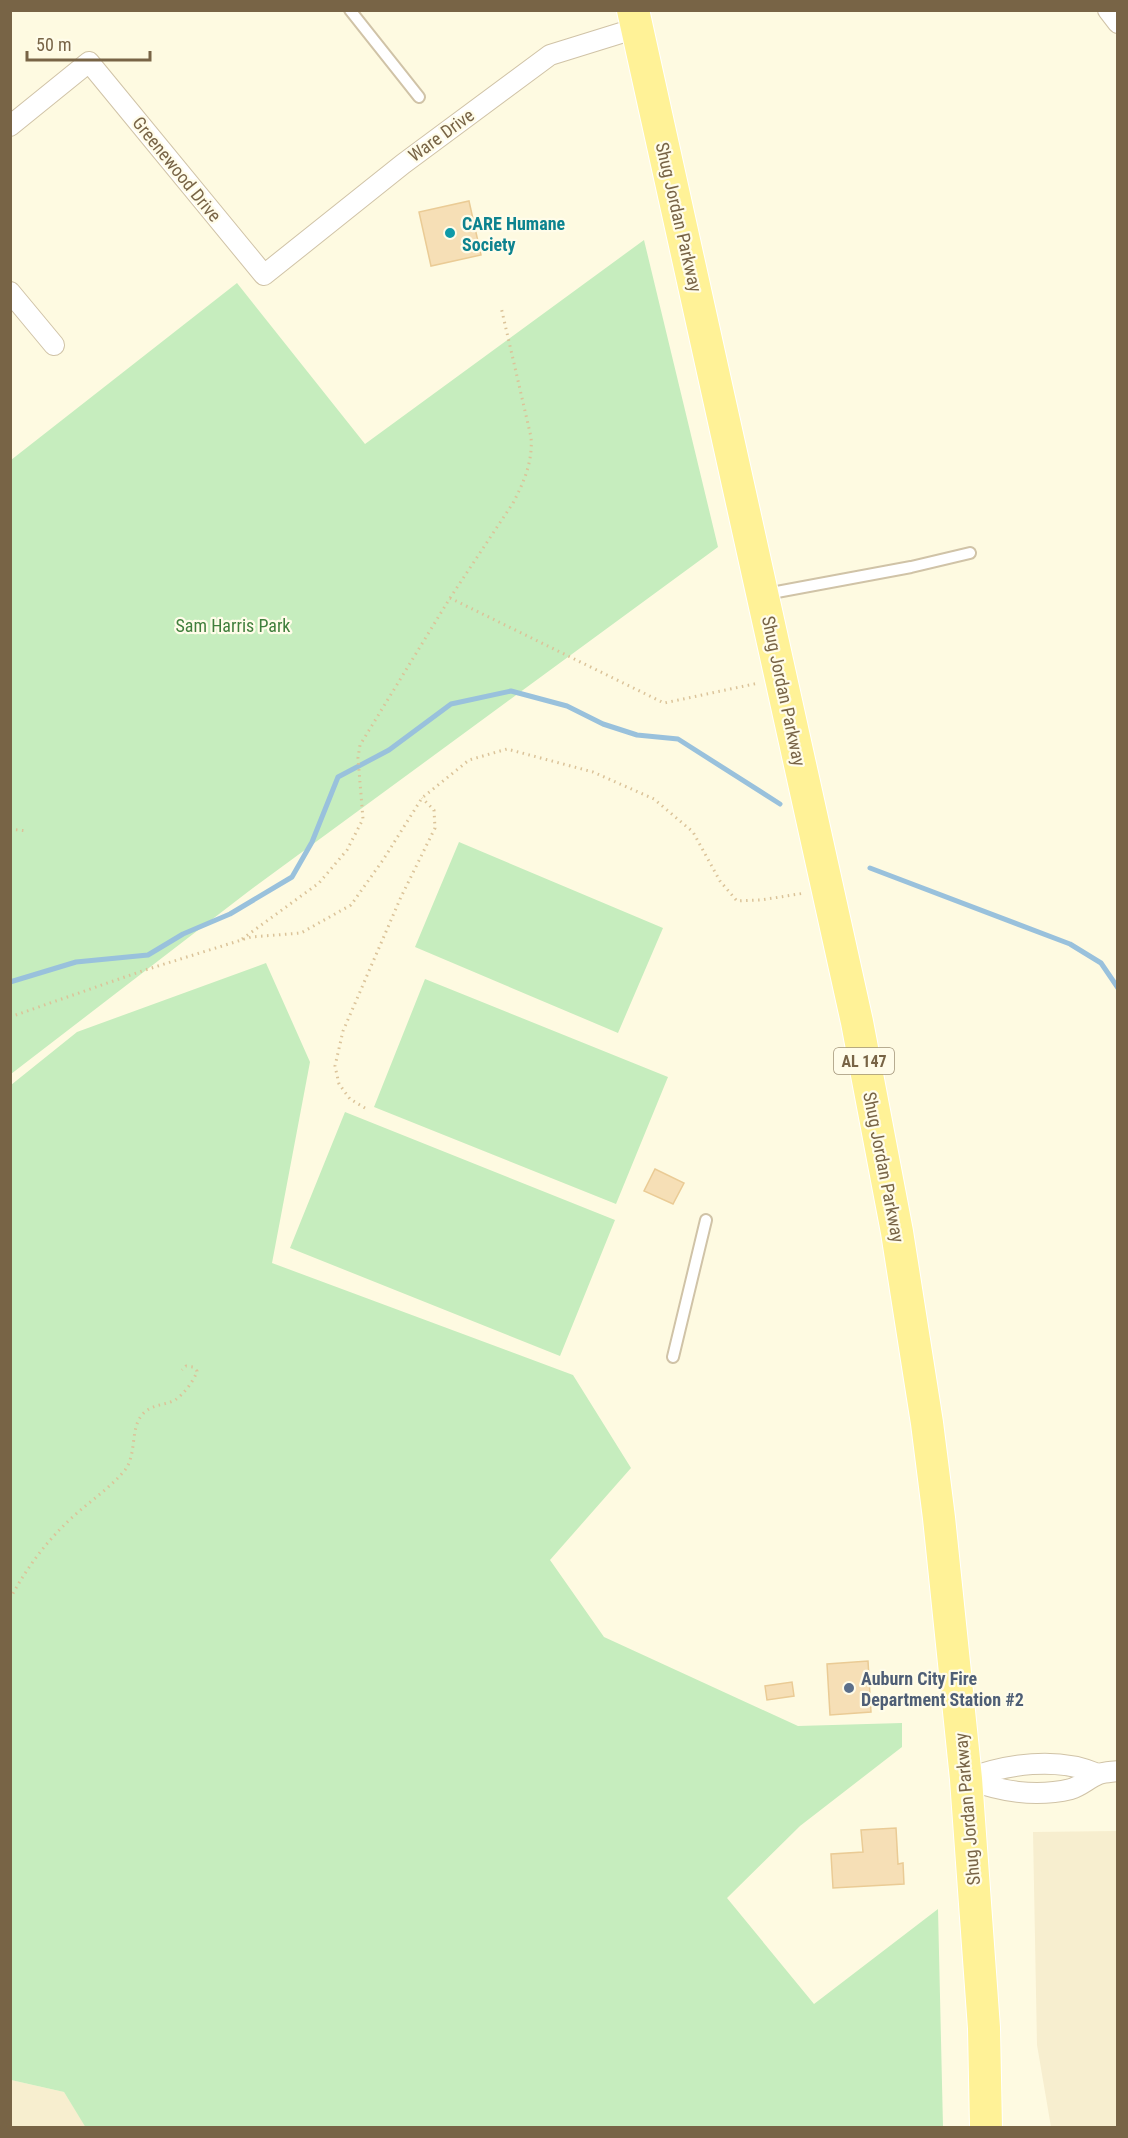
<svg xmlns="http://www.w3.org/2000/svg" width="1128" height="2138" font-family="'Roboto Condensed',sans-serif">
	<rect width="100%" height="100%" fill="#fefae1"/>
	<path fill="#f7eecf" d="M1117,1831V2127H1051L1037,2045L1033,1832Z
		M11,2080L64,2092L86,2127L11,2128Z"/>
	<path fill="#c6edbe" d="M644,240L718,547L249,891L11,1074V460L237,283L365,444Z
		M459,842L663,928L618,1033L415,947Z
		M266,963L310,1062L272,1263L573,1375L631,1468L550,1560L604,1637L798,1726L902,1723V1747L800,1826L727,1898L814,2004L938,1909L943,2127L86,2128L64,2092L11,2080V1085L77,1032Z
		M425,979L668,1077L616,1204L374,1107Z
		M345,1112L615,1220L560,1356L290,1248Z"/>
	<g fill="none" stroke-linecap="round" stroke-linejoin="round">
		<path stroke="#99c1dc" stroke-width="5" d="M870,868L1070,944L1101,963L1118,988
			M10,982L76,962L148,955L183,934L230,914L292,877L312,842L338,777L389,750L451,704L511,691L567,706L603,724L637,735L678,739L780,804"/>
	</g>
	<path fill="#f6dfb6" stroke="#eacb95" stroke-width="1.5" d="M469,201L481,255L431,266L419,212Z
		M655,1169L684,1183L673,1204L644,1191Z
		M868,1661L871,1712L830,1715L827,1664Z
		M792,1682L794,1696L767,1700L765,1686Z
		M896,1828L898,1864L903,1863L904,1884L833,1888L831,1854L863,1852L861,1830Z"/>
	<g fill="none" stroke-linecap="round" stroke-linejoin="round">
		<defs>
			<path id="service" d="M350,10L419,97
				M766,594L911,567L970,553
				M673,1357L706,1220"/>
			<path id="minor" d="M1108,10L1118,23
				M10,126L89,62L264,275L403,164L550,55L637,28
				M10,292L54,345
				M966,1779C1001,1791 1034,1798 1071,1789C1081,1786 1089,1778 1099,1774C1105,1772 1112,1772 1118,1771
				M966,1779C1007,1764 1057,1756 1098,1774"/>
			<path id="primary" d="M633,10L857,1022L897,1232L927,1423L939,1518L966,1779L984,2028L986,2128"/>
		</defs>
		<use href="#service" stroke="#d0c3a7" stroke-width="14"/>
		<use href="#minor" stroke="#d0c3a7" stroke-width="22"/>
		<use href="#primary" stroke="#fff" stroke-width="34"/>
		<path stroke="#dbc399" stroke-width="3" stroke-dasharray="1.5 4.5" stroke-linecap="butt" d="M450,598L513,503C524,482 533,461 531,437L501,307
			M10,829L27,831
			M242,939L319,883L347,850L363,819L358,758L360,745L450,598L664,703L759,683
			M10,1017L142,971L251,937L301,933L351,905L383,860L422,798L469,760L507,749L593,772L654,799L693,832L720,881L737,901L761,900L805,893
			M365,1108L350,1099L339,1084L335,1066L343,1031L401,897L435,828L434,810L422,798
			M10,1599C28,1565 49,1538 77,1513C93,1499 111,1487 125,1470C137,1454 130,1429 142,1415C151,1404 163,1406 175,1400C183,1395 194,1381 197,1371L193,1367L186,1366L182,1370"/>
		<use href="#service" stroke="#fff" stroke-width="10"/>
		<use href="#minor" stroke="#fff" stroke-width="20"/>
		<use href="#primary" stroke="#fff297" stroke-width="32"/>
	</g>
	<circle fill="#0f9aa8" stroke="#fffce9" stroke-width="2" cx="450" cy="233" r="6"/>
	<circle fill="#5c6f8a" stroke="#fffce9" stroke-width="2" cx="849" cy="1688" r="6"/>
	<g text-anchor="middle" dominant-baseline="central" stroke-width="4.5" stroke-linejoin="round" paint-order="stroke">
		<rect fill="#fffce9" stroke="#a09277" stroke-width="1.5" x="834" y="1048" width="60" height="26" rx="4.5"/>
		<g font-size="16" font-weight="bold" fill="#786446">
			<text x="864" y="1061">AL 147</text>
		</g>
		<g font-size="18" fill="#786446" stroke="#fffce9">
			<text transform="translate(441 135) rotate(-36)">Ware Drive</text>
			<text transform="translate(177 169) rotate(51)">Greenewood Drive</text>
			<text transform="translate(679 217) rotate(77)">Shug Jordan Parkway</text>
			<text transform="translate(784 691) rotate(78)">Shug Jordan Parkway</text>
			<text transform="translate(884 1167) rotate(79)">Shug Jordan Parkway</text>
			<text transform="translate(967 1809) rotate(-95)">Shug Jordan Parkway</text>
		</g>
		<g font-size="18" font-weight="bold" fill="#0d838f" stroke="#fffce9" text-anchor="start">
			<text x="462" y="223">CARE Humane<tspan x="462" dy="21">Society</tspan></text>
		</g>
		<g font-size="18" fill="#407f3c" stroke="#fffce9">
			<text x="233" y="625">Sam Harris Park</text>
		</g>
		<g font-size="18" font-weight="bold" fill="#4e5e75" stroke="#fffce9" text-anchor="start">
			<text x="861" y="1678">Auburn City Fire<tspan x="861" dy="21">Department Station #2</tspan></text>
		</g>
	</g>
	<rect width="1128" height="2138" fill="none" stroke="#786446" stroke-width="24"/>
	<path d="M27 51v9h123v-9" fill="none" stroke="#786446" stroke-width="3"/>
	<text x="36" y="51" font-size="18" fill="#786446" stroke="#fffce9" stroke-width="4.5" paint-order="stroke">50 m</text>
</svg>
